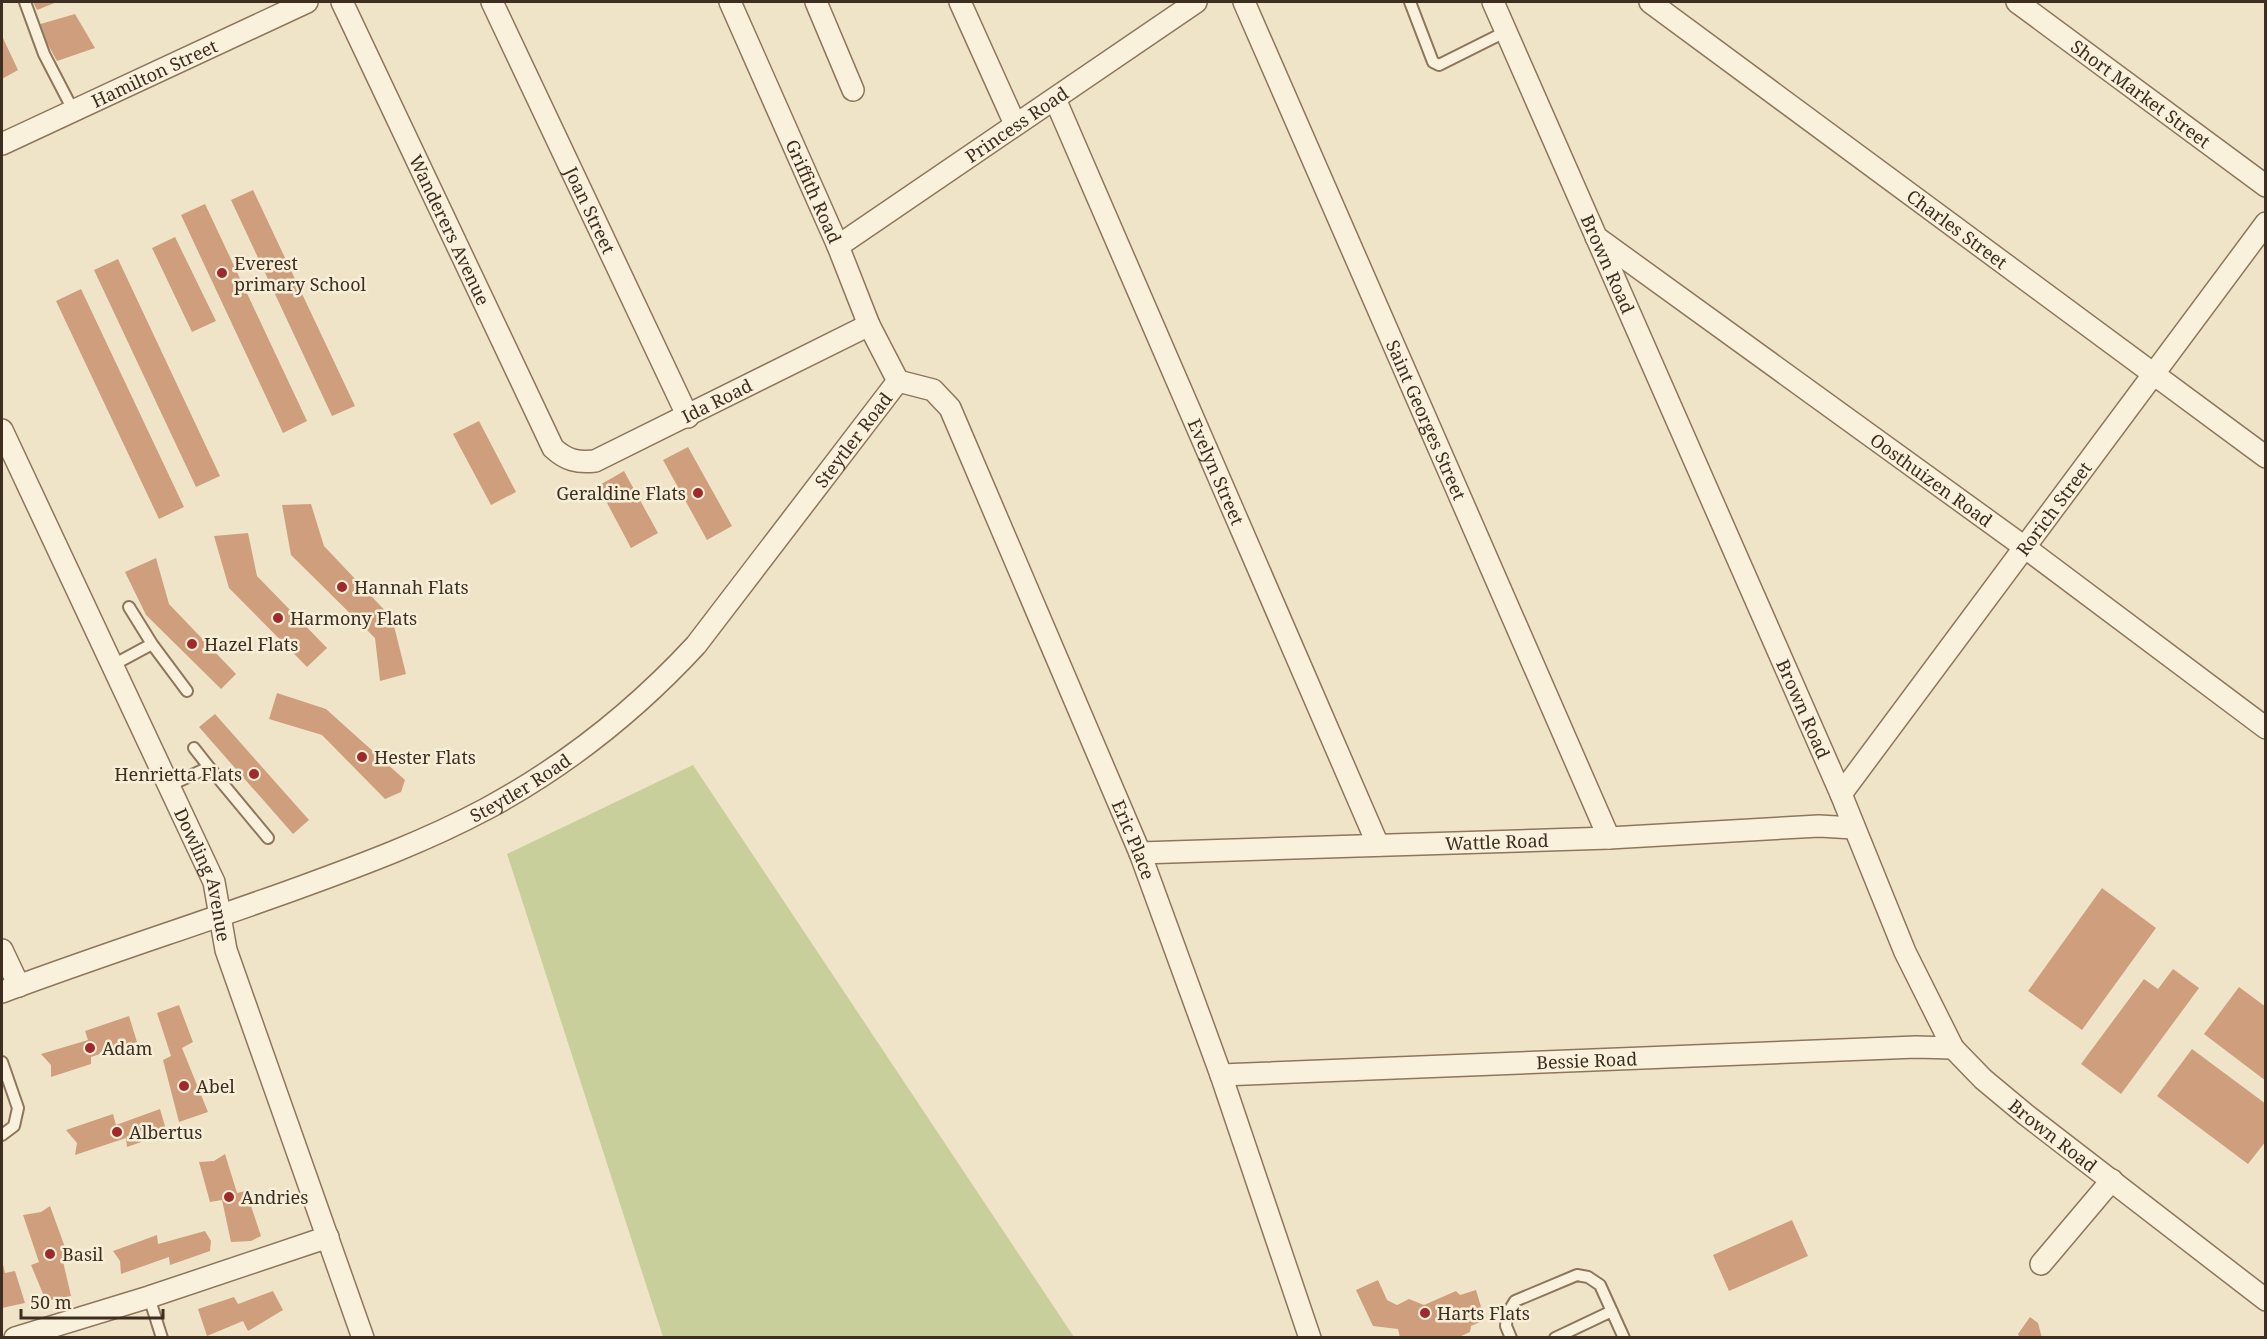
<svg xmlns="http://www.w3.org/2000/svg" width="2267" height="1339" font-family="'Noto Serif',serif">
	<rect width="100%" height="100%" fill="#f0e4c8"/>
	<path fill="#c9cf9b" d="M693,765L1074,1337H663L507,854Z"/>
	<path fill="#cf9f7d" d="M33,2H57L37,10Z
		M75,14L95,48L57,61L37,25Z
		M2,36L18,70L2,79Z
		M253,190L355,406L332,416L231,200Z
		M205,204L307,421L283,433L181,215Z
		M175,237L216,321L192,332L152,248Z
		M118,259L220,476L196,487L94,270Z
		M81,289L184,507L159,519L56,301Z
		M479,421L516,492L491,505L453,434Z
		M688,447L732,526L707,540L663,460Z
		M624,471L658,533L631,548L598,486Z
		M311,504L324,546L392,618L406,674L380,681L375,638L291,555L282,505Z
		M248,533L257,576L327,648L307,667L229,588L214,536Z
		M156,558L169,604L236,674L221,689L146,615L125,572Z
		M277,693L326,709L405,780L401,792L385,799L322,735L269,719Z
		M215,714L309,820L293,834L199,727Z
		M2102,888L2156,928L2082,1030L2028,991Z
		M2173,969L2199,988L2121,1094L2081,1064L2144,979L2158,989Z
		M2239,987L2266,1007V1081L2204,1034Z
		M179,1005L193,1042L182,1048L208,1112L179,1122L163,1060L171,1056L157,1013Z
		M129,1016L137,1042L91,1057V1064L51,1077V1065L41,1054L88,1040L85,1031Z
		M2192,1049L2266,1104V1141L2248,1164L2157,1096Z
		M160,1109L167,1133L127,1147L126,1138L75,1155L77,1143L66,1130L113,1114L116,1125Z
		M225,1154L237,1193L246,1191L261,1236L251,1241L231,1242L222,1200L210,1202L199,1162L214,1161Z
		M50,1206L66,1250L62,1257L71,1296L46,1301L31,1265L39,1262L23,1215L41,1212Z
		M1792,1220L1808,1256L1729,1291L1713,1255Z
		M205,1231L211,1241L210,1251L170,1265L169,1257L121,1274L120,1261L113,1251L157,1235L158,1244Z
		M2,1260L5,1273L15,1271L25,1303L2,1308Z
		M1378,1280L1387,1300L1397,1305L1409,1299L1424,1305L1456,1291L1460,1295L1476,1290L1485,1320L1471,1326L1470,1332L1457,1338H1400L1398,1329L1373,1326L1356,1290Z
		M273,1291L283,1310L248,1331L243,1321L207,1336L198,1309L234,1297L238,1304Z
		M2030,1317L2038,1323L2042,1338H2020L2018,1334Z"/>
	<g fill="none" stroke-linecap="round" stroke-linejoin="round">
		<defs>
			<path id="lane" d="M25,2L44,54L73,110
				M1410,2L1433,62L1439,65L1505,32
				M129,607L152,644
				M113,665L152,644L187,691
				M194,748L209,767
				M171,785L209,767L268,838
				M2,1062L18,1108L14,1126L2,1135
				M149,1297L162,1338
				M1511,1338L1506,1326L1507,1314L1515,1301L1577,1275L1588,1277L1600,1285L1624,1338
				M1555,1338L1612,1311"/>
			<g id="street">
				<path id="s1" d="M342,2L553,448C566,460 577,463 595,461L869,325"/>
				<path id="s2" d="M492,2L688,417"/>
				<path id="s3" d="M730,2L838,246L869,325L898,381"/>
				<path d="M816,2L853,90"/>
				<path d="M960,2L1015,124"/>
				<path id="s4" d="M1244,2L1609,838"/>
				<path id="s5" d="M1493,2L1841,794L1905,952L1953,1048L1983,1079L2025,1114L2266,1300"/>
				<path id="s6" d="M1650,2L2266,457"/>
				<path id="s7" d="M2017,2L2266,186"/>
				<path id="s8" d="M1055,99L1378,845"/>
				<path id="s9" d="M2,144L307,2"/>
				<path id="s10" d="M1596,237L2023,546L2266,728"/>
				<path id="s11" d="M838,246L1196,2"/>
				<path id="s12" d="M898,381L933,390L950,408L1140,853L1221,1075L1310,1338"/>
				<path id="s13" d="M2,430L214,882L226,950L363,1338"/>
				<path id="s14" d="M1841,794L2266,223"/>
				<path id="s15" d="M1140,853L1609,838L1819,826L1854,828"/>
				<path d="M2,950L19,986"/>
				<path id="s16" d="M2,992C101,955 202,923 301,887C364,864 426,841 486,809C564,767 636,710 696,645L898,381"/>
				<path id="s17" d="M1221,1075L1916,1047L1953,1048"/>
				<path d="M2041,1264L2112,1180"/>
				<path d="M15,1338L149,1297L328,1237"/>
			</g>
		</defs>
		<use href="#lane" stroke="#8d765c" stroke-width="14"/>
		<use href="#street" stroke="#8d765c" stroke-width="24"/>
		<use href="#lane" stroke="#faf1dc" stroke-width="10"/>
		<use href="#street" stroke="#faf1dc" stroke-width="21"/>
	</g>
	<g fill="#9e2a2b" stroke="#f7eed8" stroke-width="2">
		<circle cx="222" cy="273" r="6"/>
		<circle cx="698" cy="493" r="6"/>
		<circle cx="342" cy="587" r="6"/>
		<circle cx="278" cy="618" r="6"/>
		<circle cx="192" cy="644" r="6"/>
		<circle cx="362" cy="757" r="6"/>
		<circle cx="254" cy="774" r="6"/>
		<circle cx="90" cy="1048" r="6"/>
		<circle cx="184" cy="1086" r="6"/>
		<circle cx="117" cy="1132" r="6"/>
		<circle cx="229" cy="1197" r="6"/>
		<circle cx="50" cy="1254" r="6"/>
		<circle cx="1425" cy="1313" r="6"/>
	</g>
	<g text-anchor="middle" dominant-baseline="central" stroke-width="5" stroke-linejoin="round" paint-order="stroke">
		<g font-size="18" fill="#3d2e20" stroke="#f7eed8">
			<text stroke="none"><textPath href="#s9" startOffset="168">Hamilton Street</textPath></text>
			<text stroke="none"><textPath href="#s7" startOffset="154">Short Market Street</textPath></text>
			<text stroke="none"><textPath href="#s11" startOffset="216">Princess Road</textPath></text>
			<text stroke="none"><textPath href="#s3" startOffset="207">Griffith Road</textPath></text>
			<text stroke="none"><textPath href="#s2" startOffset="230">Joan Street</textPath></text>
			<text stroke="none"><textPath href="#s6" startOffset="382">Charles Street</textPath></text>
			<text stroke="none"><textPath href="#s1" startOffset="252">Wanderers Avenue</textPath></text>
			<text stroke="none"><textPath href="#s5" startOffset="286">Brown Road</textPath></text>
			<text stroke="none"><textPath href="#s1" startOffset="675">Ida Road</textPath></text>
			<text stroke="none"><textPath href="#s4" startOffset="456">Saint Georges Street</textPath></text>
			<text stroke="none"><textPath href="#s16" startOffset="1044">Steytler Road</textPath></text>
			<text stroke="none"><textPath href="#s8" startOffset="406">Evelyn Street</textPath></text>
			<text stroke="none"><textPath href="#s10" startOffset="414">Oosthuizen Road</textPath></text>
			<text stroke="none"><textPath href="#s14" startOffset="356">Rorich Street</textPath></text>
			<text stroke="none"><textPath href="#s5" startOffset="772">Brown Road</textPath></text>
			<text stroke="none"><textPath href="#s16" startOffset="558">Steytler Road</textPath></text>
			<text stroke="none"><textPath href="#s12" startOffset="530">Eric Place</textPath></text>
			<text stroke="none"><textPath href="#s15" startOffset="357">Wattle Road</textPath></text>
			<text stroke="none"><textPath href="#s13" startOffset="489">Dowling Avenue</textPath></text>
			<text stroke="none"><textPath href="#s17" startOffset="366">Bessie Road</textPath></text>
			<text stroke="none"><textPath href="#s5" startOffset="1276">Brown Road</textPath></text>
		</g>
		<g font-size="18" fill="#3d2e20" stroke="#f7eed8" text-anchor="start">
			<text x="234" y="263">Everest<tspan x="234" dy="21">primary School</tspan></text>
			<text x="686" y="493" text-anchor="end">Geraldine Flats</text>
			<text x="354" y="587">Hannah Flats</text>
			<text x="290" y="618">Harmony Flats</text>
			<text x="204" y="644">Hazel Flats</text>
			<text x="374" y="757">Hester Flats</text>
			<text x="242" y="774" text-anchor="end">Henrietta Flats</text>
			<text x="102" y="1048">Adam</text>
			<text x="196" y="1086">Abel</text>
			<text x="129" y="1132">Albertus</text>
			<text x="241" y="1197">Andries</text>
			<text x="62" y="1254">Basil</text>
			<text x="1437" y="1313">Harts Flats</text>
		</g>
	</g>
	<rect width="2267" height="1339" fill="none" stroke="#3d2e20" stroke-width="6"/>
	<path d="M21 1309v9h142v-9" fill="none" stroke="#3d2e20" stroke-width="3"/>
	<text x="30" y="1309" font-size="18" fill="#3d2e20" stroke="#f7eed8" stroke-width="4.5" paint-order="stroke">50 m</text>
</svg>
